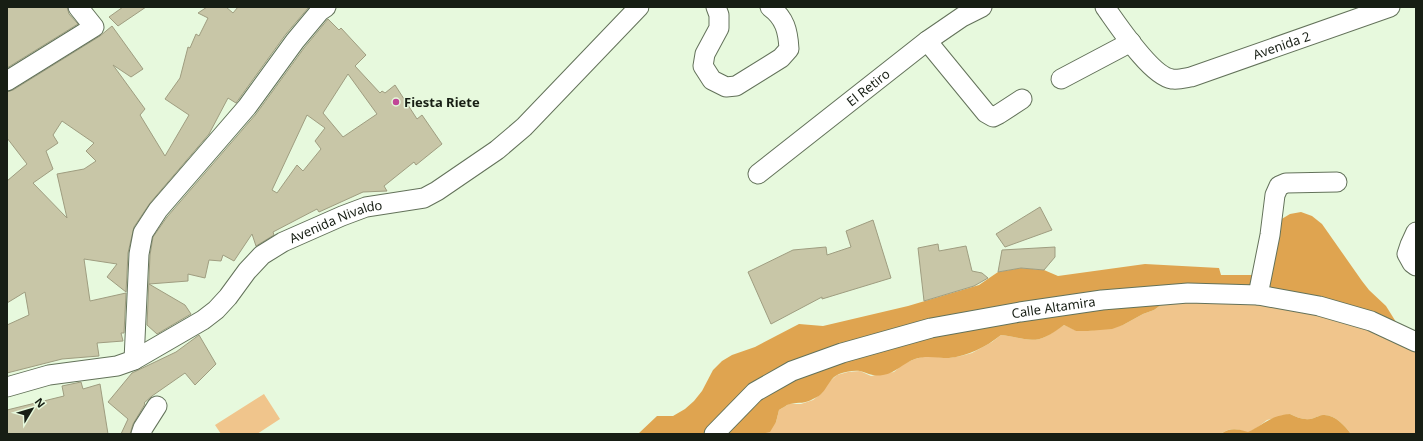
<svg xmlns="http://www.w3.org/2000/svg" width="1423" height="441" font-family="'Noto Sans',sans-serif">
	<rect width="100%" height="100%" fill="#e7f9dd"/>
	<path fill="#f0c58c" d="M1258,295L1416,342V434H1351C1345,426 1335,414 1323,415C1320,415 1317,417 1314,418C1306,421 1298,418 1290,414L1267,420L1258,427L1248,433C1238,429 1230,427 1221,434H761L776,422L779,410L789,404H801L813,400L822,393L828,383L837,375L848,372L860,371L871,376L894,372L903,364L915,359L926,356L949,358L961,356L972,353L992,342L1001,335C1016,336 1031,344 1045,337C1052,334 1058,328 1064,325L1077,331H1088L1123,325L1143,314L1154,310L1165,302Z
		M264,394L280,419L257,434H221L215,425Z"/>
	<path fill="#dfa450" d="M1301,212L1312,216L1322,224L1362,281L1369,290L1386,306L1396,322L1258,295L1165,302L1154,310L1143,314L1123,325L1112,329L1088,331H1076L1064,325C1058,329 1052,334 1045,337C1031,344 1016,336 1001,335C986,347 968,356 949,358C937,358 926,355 915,359C903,363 896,373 883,375C872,377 869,373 860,371C853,370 845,372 839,374C831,377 828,386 823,392C821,395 817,397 813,399C805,404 799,402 790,404C786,405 783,408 779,410L776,422L770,432L761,434H638L657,416H673L685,409L694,401L702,391L713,370L722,361L732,355L755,347L799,324L823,326L908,306L979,285L998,272L1021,268L1044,270L1058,276L1145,264L1219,268L1221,275H1269L1280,220L1290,214Z
		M1290,414C1298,418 1306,421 1314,418C1317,417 1320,415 1323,415C1335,414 1345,426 1351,434H1221C1230,427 1238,429 1248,432C1265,424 1269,416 1290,414Z"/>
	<path fill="#c8c6a7" stroke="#9f9d80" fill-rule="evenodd" d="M7,7H67L69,14L78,24L7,68Z
		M123,7H146L118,26L109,17Z
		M207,7H226L233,13L238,7H309L286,34L236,103L228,98L209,134L150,203L134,227L128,253L126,292L107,277L117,264L84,259L90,301L126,293L124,333H121L123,341L97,343L99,356L62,359L7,373V325L29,315L25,292L7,303V181L27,164L7,138V92L13,90L100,36L112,26L143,69L131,77L113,65L145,109L140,115L165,156L189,115L165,99L180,78L188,47L190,48L196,34L199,36L208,18L198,13ZM62,121L94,143L86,151L96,161L84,169L57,174L67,218L33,183L53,169L46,151L58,143L53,135Z
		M328,19L339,30L341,28L366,55L355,66L380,93L382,91L385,93L395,85L417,119L422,115L442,144L416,165L414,162L384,186L387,191L363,192L319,212L317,209L273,232L274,235L256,246L252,234L234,261L223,255L221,261L209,260L205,278L188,274V281L149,284L185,305L191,314L157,334L147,325L150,255L153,237L167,217L256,114L304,48ZM348,74L377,114L343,137L323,113ZM307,115L325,128L315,141L321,149L303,171L297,165L277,193L272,190Z
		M1040,207L1052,230L1005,247L996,234Z
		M873,220L891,278L822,299V297L771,324L748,272L793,250L826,247L827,255L851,247L846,231Z
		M938,244L939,251L966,246L972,271L982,273L988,278L974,286L924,301L918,248Z
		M1055,247V257L1044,270L1021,268L998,272L1002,250Z
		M199,335L216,364L195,385L185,373L152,396L144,403L145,404L133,424L130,434H121L128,419L108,402L132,373L176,352Z
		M81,382L83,389L100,384L108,434H7V410L64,396L62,386Z"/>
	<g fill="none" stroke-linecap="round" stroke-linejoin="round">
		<defs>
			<g id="minor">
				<path d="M716,7L719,15V28L705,54L703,66L712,80L726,87L736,86L781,58L789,49C788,31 785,18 770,7"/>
				<path id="s1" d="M1105,7C1118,25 1151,76 1172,79C1178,80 1185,78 1191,77L1390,7"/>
				<path d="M927,41L986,113L993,117L999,114L1022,99"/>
				<path d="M1061,79L1131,42"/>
				<path d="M7,81L94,27L78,7"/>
				<path id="s2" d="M758,174L927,41L962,17L982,7"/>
				<path d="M1416,232L1410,245L1407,254L1412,263L1416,266"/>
				<path d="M1258,295L1270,235L1275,195L1279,186L1286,183L1337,182"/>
				<path d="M134,360L139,254L143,233L158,210L247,107L295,41L320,11L326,7"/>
				<path id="s3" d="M7,387L49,375L117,366L134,360L203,320L216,310L228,297L247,271L262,255L283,242L342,216L366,207L424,198L437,191L497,150L524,127L639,7"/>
				<path d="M141,434L143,428L157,406"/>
				<path id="s4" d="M714,434L755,392L792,371L842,353L931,328L1020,312L1102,300L1188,293L1258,295L1319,306L1371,321L1416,342"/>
			</g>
		</defs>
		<use href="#minor" stroke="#63725a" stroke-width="21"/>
		<use href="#minor" stroke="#fff" stroke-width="19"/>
	</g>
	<circle fill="#c14697" stroke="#e7f9dd" stroke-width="1.5" cx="396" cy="102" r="4"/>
	<g text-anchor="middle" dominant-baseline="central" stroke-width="3" stroke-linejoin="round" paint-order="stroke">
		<g font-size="13" fill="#171e14" stroke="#e7f9dd">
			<text stroke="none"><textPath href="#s1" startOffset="215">Avenida 2</textPath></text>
			<text stroke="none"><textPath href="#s2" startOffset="140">El Retiro</textPath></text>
			<text stroke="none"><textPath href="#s3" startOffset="380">Avenida Nivaldo</textPath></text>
			<text stroke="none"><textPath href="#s4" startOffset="371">Calle Altamira</textPath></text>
		</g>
		<g font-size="13" font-weight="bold" fill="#171e14" stroke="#e7f9dd" text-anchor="start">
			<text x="404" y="102">Fiesta Riete</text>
		</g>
	</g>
	<rect width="1423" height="441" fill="none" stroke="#171e14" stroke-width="16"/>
	<g transform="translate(32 409) rotate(52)" stroke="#e7f9dd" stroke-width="3" paint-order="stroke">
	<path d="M0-3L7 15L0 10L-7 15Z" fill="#171e14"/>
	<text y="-6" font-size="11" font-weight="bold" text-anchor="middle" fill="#171e14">N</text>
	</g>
</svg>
